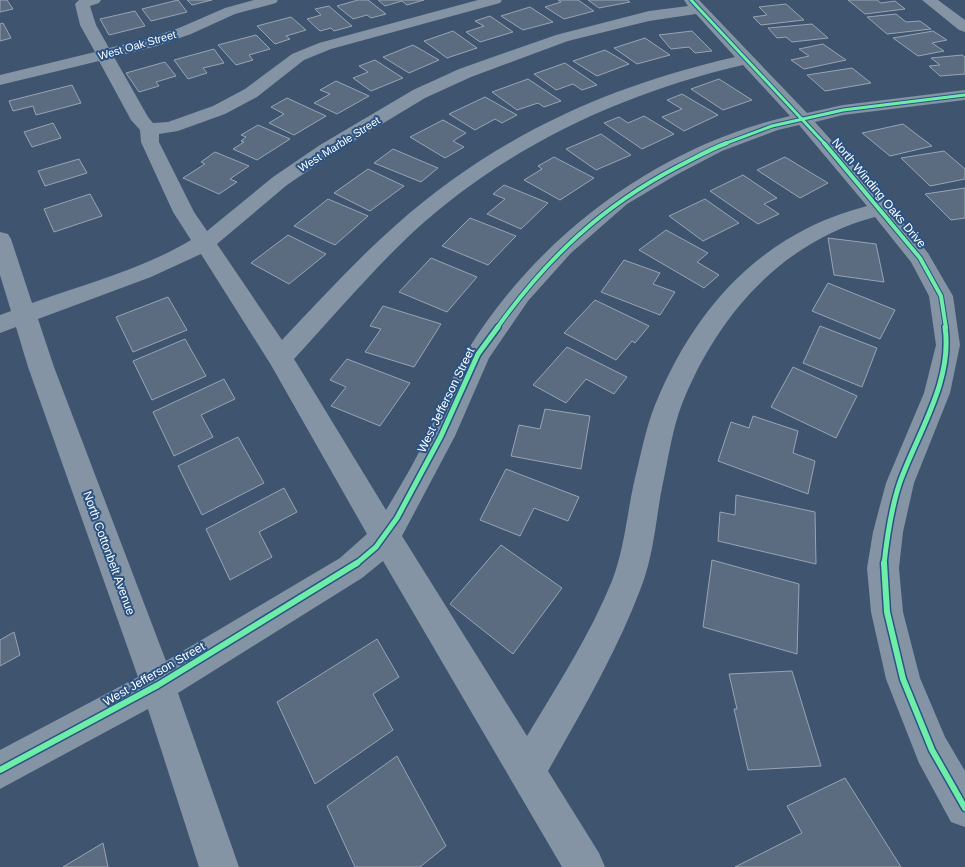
<svg xmlns="http://www.w3.org/2000/svg" width="965" height="867" font-family="Arial,sans-serif">
	<rect width="100%" height="100%" fill="#3e546f"/>
	<path fill="#5b6c81" stroke="#98a4b3" d="M0,0H7L13,9L0,12Z
		M178,0L187,12L151,21L142,9Z
		M187,0H212L192,5Z
		M358,0H368L386,14L371,18L367,15L353,19L337,6Z
		M378,0H424L407,5L402,1L385,6Z
		M558,0H578L594,11L564,19L545,7L561,2Z
		M588,0H627L630,2L599,8Z
		M848,0H877L881,3L895,1L905,9L865,14Z
		M786,4L804,20L761,25L753,17L767,15L759,7Z
		M329,6L352,26L334,31L331,28L320,31L307,19L321,15L315,9Z
		M530,7L553,22L523,30L501,16Z
		M135,11L145,26L109,35L100,19Z
		M896,14L906,22L920,21L931,29L887,34L867,17Z
		M490,16L513,32L480,42L466,32L484,26L475,21Z
		M291,17L306,30L286,36L290,39L275,44L257,26Z
		M3,23L11,38L0,41V24Z
		M812,24L828,38L792,42L786,37L777,38L768,28Z
		M453,31L477,48L447,58L424,41Z
		M692,31L712,51L695,53L689,47L671,49L659,35Z
		M933,31L947,40L932,43L944,51L918,56L893,38Z
		M256,35L270,49L249,55L253,60L236,65L218,45Z
		M645,38L670,55L637,64L614,48Z
		M823,44L846,60L804,69L791,60L809,56L799,49Z
		M413,45L439,60L409,73L383,57Z
		M214,49L224,63L203,68L207,73L188,79L174,60Z
		M605,50L629,64L597,76L573,61Z
		M962,55L965,57V74L940,76L929,66L940,65L931,58Z
		M375,60L403,78L371,91L353,78L368,72L359,66Z
		M165,62L176,76L156,82L159,86L139,92L126,73Z
		M565,63L597,85L582,90L573,84L556,90L534,74Z
		M852,68L871,83L825,91L807,75Z
		M528,79L561,101L544,107L538,103L517,110L492,92Z
		M719,79L752,100L723,110L691,89Z
		M336,81L369,96L337,114L314,103L330,94L320,90Z
		M72,85L81,103L36,115L33,106L13,111L9,101Z
		M682,94L718,115L684,131L662,117L682,109L667,100Z
		M485,97L517,115L502,123L495,119L475,130L449,114Z
		M287,98L326,116L294,135L269,123L284,114L271,107Z
		M644,116L674,134L642,149L604,123L619,117L628,123Z
		M443,120L466,133L453,141L464,147L445,158L410,137Z
		M53,123L61,138L32,147L24,132Z
		M903,124L932,146L890,156L862,133Z
		M258,125L290,139L257,160L233,149L244,142L241,141L246,137L241,135Z
		M601,134L631,155L596,170L566,149Z
		M393,149L438,168L421,182L374,163Z
		M944,151L965,169V179L930,186L901,158Z
		M215,152L249,166L230,179L237,182L219,194L183,178L205,164L201,162Z
		M554,157L594,178L560,200L524,180L542,169L538,166Z
		M785,157L828,183L800,198L757,170Z
		M79,159L87,173L45,186L38,171Z
		M368,169L404,186L370,211L334,193Z
		M743,175L777,198L764,204L779,214L758,224L710,191Z
		M504,185L548,203L521,229L487,214L505,199L493,194Z
		M965,188V218L951,220L925,194Z
		M90,194L102,216L54,232L44,209Z
		M328,199L368,216L335,245L294,226Z
		M705,199L739,223L703,241L669,216Z
		M470,218L516,236L488,265L442,246Z
		M666,230L708,253L697,262L719,275L704,288L639,250Z
		M288,235L326,254L289,284L251,263Z
		M828,238L876,244L884,282L834,275Z
		M431,258L477,277L447,312L399,292Z
		M624,260L660,273L653,284L675,292L660,315L601,292Z
		M828,283L895,310L880,339L812,311Z
		M168,297L187,330L133,352L116,317Z
		M595,300L649,326L635,343L632,341L616,360L564,333Z
		M383,306L441,324L414,367L365,352L381,329L370,326Z
		M820,326L877,348L862,387L803,363Z
		M185,339L206,376L152,400L133,361Z
		M567,347L627,377L614,394L586,379L566,403L533,385Z
		M347,359L410,383L380,426L331,406L346,387L330,380Z
		M793,367L857,396L836,438L771,407Z
		M224,379L235,399L201,415L213,437L174,456L153,412Z
		M545,409L590,416L581,469L511,456L519,425L540,429Z
		M753,416L798,431L793,453L815,461L808,494L718,461L731,422L749,428Z
		M238,437L264,483L202,515L178,466Z
		M506,469L579,497L568,521L534,508L520,536L480,520Z
		M284,488L297,512L259,532L272,557L230,580L206,529Z
		M736,495L815,512L816,564L718,541L720,512L735,515Z
		M501,545L562,588L513,654L450,604Z
		M712,560L799,584L797,654L703,627Z
		M14,632L20,655L0,666V640Z
		M377,639L399,677L373,694L393,730L315,784L277,702Z
		M792,671L821,766L748,770L734,709H737L729,674Z
		M397,756L446,846L420,867H355L327,806Z
		M845,778L901,867H735L802,833L787,806Z
		M103,843L108,867H63Z"/>
	<g fill="none" stroke-linecap="round" stroke-linejoin="round">
		<path fill="#8494a5" fill-rule="evenodd" d="M79,0H101L99,3L90,6L96,25L109,48L146,39L179,28L225,8L254,0H278L276,3L235,14L191,34L157,46L114,57L148,117L153,123L168,122L213,106L245,89L292,54L319,43L478,0H502L500,3L331,49L304,60L257,97L225,114L178,131L159,134V142L194,212L207,231L273,177L320,145L413,90L459,69L556,35L649,11L688,6L684,0H699L807,113L843,105L965,90V100L843,115L815,122L888,204L928,253L953,296L960,345L950,393L914,483L903,532L899,568L903,612L920,678L945,737L965,771V827L951,822L919,763L886,679L871,612L867,568L873,532L886,483L924,393L936,345L929,296L911,262L875,217C781,242 717,316 682,404C673,427 669,454 664,478C656,514 655,550 642,585C618,650 582,711 548,771L599,853L605,867H562L383,561L362,578L178,693L239,867H199L148,709L0,789V750L138,677L28,367L16,327L0,333V315L11,311L0,275V232L8,234L11,239L32,303C85,284 143,269 191,240L173,212L141,142L140,130L131,120L99,61L0,85V75L95,52L80,25L75,4ZM696,14L735,57C607,86 495,137 396,225C355,261 319,301 282,340L217,244L287,185L334,153L425,98L471,77L568,41L649,21ZM743,65L790,116C659,146 540,234 469,348C454,371 445,398 433,423C420,453 403,482 386,510L294,359C332,318 369,274 410,235C504,148 619,94 743,65ZM799,125L867,206C762,233 695,307 655,405C646,427 641,454 635,478C627,512 625,547 612,581C590,635 557,686 527,736L402,536L455,436L489,358L528,301L571,253L627,204L676,175L722,151L778,130ZM201,254L271,365L367,534L340,558L166,661L54,367L38,319L151,277Z
			M922,0H938L965,20V32L959,30Z"/>
		<defs>
			<path id="cycleway-far3" d="M691,0L825,144
				M724,144L772,126L843,110L965,95"/>
			<path id="cycleway-far2" d="M824,143L920,258L941,296L946,328
				M497,328C547,258 602,206 679,166C695,158 710,149 727,143"/>
			<path id="cycleway-far1" d="M356,564L376,547L397,518L441,436L478,354L498,327
				M884,564C887,537 891,508 900,482C918,432 953,381 945,327"/>
			<path id="cycleway" d="M884,563L887,612L903,679L932,750L965,808
				M0,770L158,685L357,563"/>
		</defs>
		<use href="#cycleway-far3" stroke="#2a5383" stroke-width="5"/>
		<use href="#cycleway-far2" stroke="#2a5383" stroke-width="6"/>
		<use href="#cycleway-far1" stroke="#2a5383" stroke-width="8"/>
		<use href="#cycleway" stroke="#2a5383" stroke-width="9"/>
		<use href="#cycleway-far3" stroke="#6deda7" stroke-width="3"/>
		<use href="#cycleway-far2" stroke="#6deda7" stroke-width="4"/>
		<use href="#cycleway-far1" stroke="#6deda7" stroke-width="5"/>
		<use href="#cycleway" stroke="#6deda7" stroke-width="6"/>
	</g>
	<g text-anchor="middle" dominant-baseline="central" stroke-width="4" stroke-linejoin="round" paint-order="stroke">
		<g font-size="11" fill="#fff" stroke="#2a5383">
			<text transform="translate(137 45) rotate(-16)">West Oak Street</text>
			<text transform="translate(339 144) rotate(-32)">West Marble Street</text>
		</g>
		<g font-size="12" fill="#fff" stroke="#2a5383">
			<text transform="translate(879 193) rotate(50)">North Winding Oaks Drive</text>
			<text transform="translate(446 400) rotate(-64)">West Jefferson Street</text>
			<text transform="translate(109 553) rotate(70)">North Cottonbelt Avenue</text>
			<text transform="translate(154 674) rotate(-30)">West Jefferson Street</text>
		</g>
	</g>
</svg>
